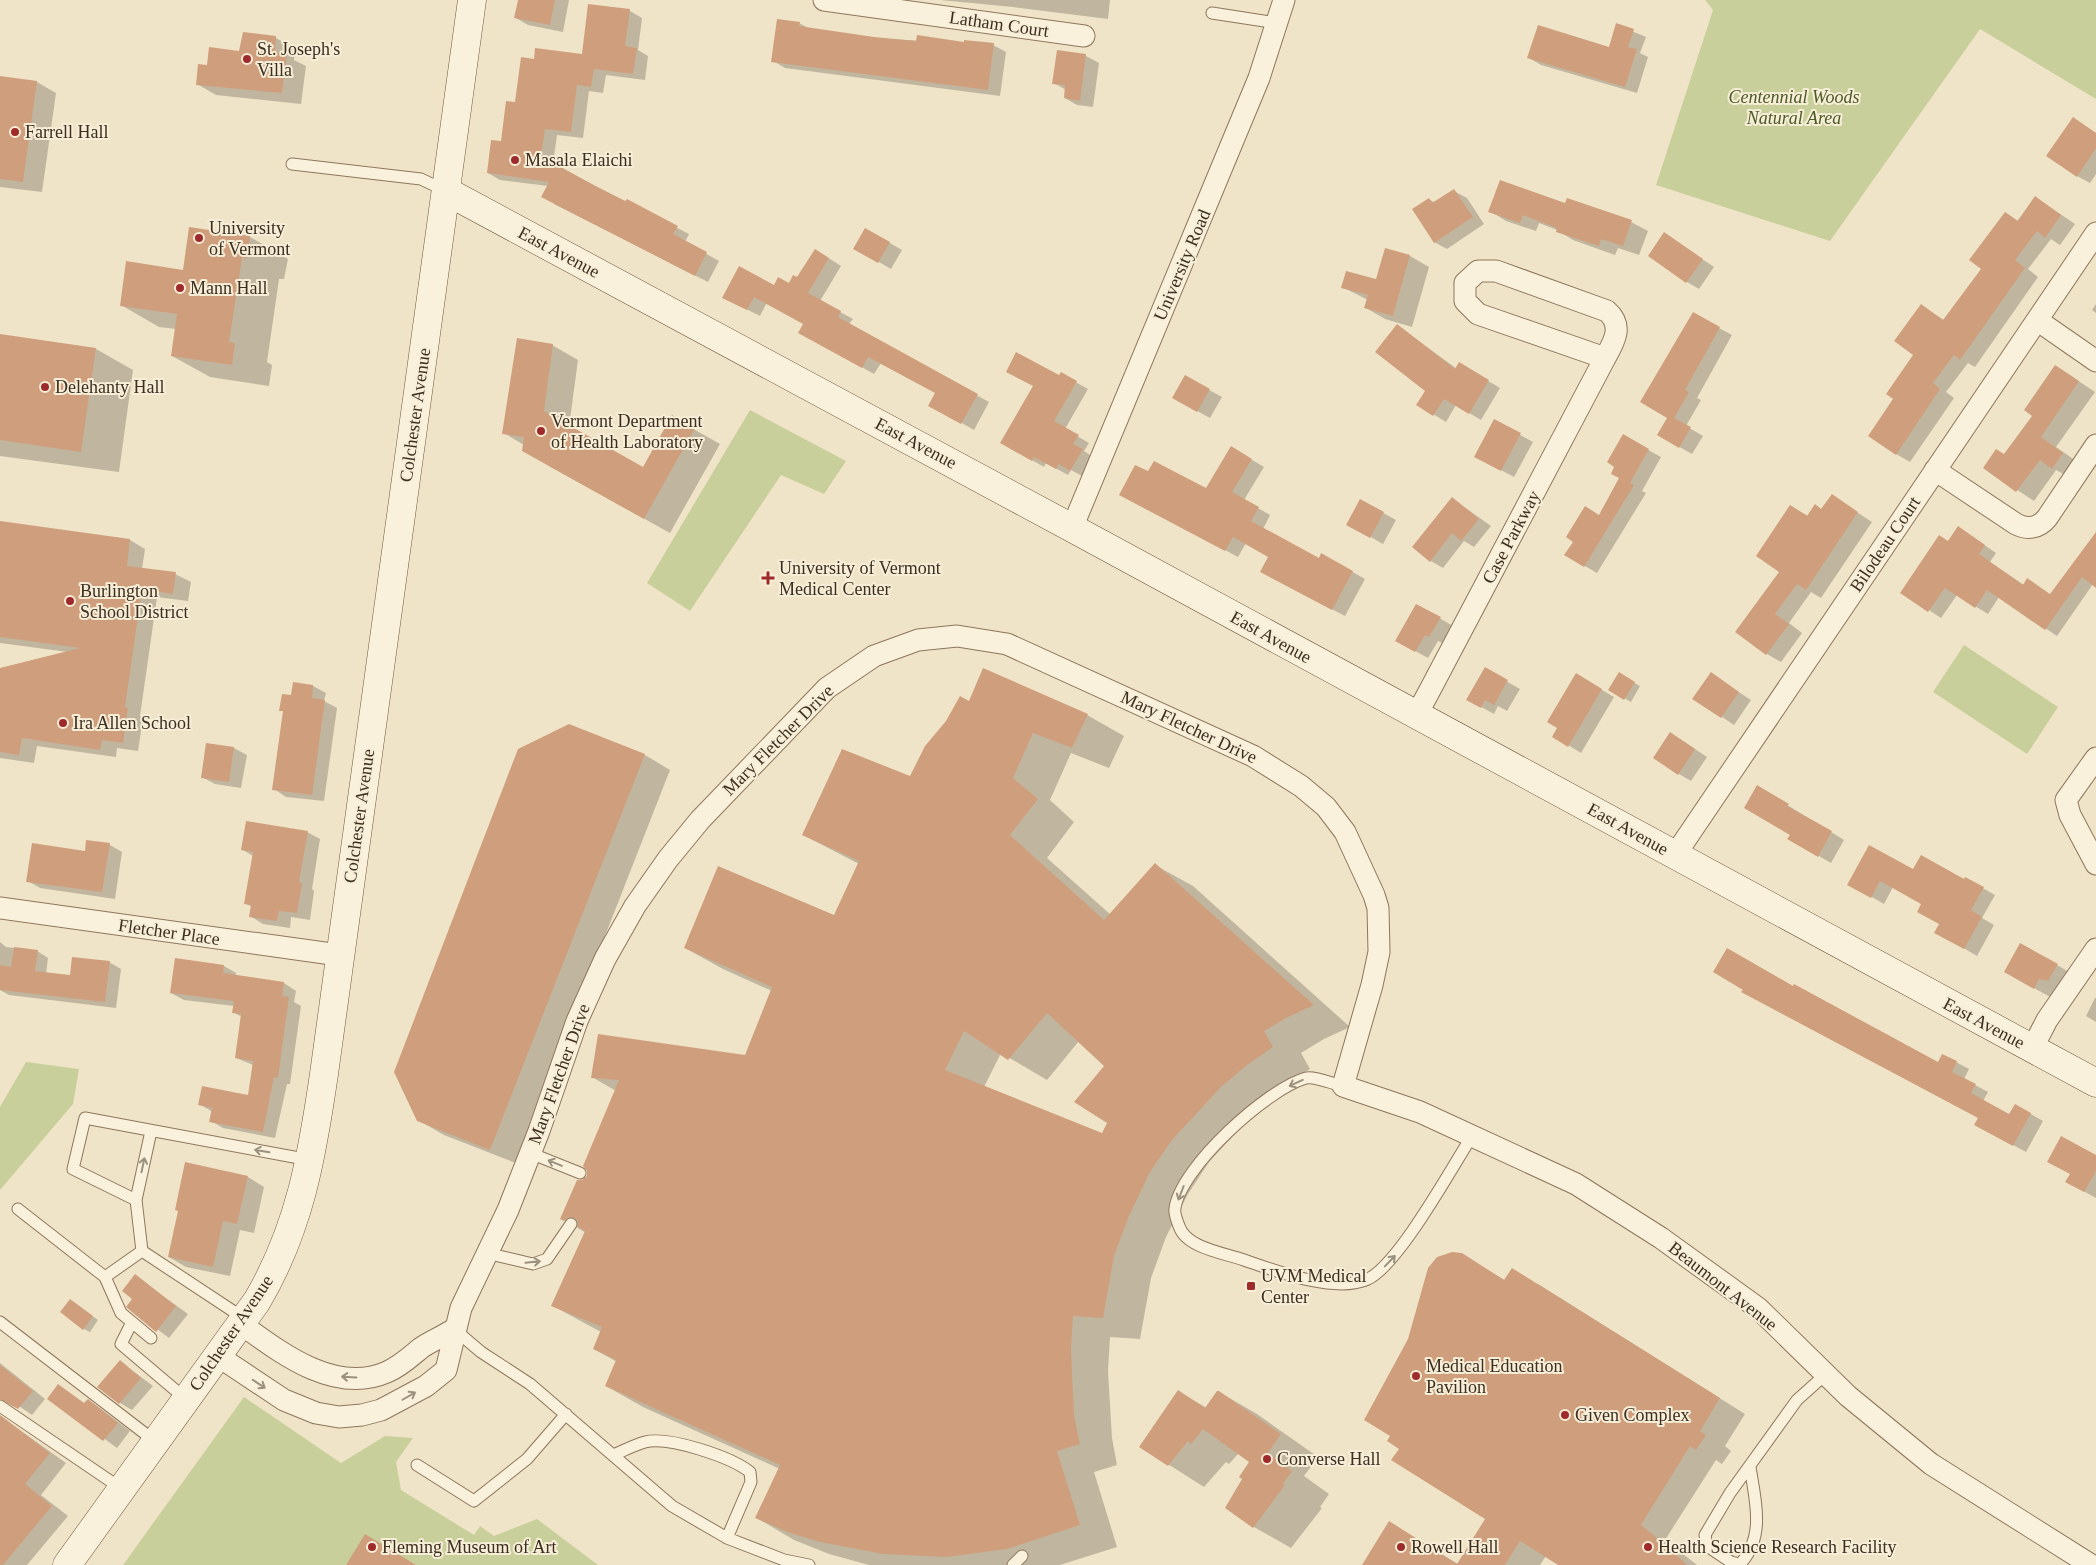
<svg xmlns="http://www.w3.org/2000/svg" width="2096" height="1565" font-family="Georgia,serif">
	<rect width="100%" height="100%" fill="#f0e4c8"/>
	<path fill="#c9cf9b" d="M1705,0H2096V99L1980,29L1830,241L1656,185L1713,10Z
		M750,410L846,461L824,494L781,475L690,611L647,583Z
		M1964,645L2058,707L2027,754L1933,692Z
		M26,1062L79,1069L73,1104L0,1190V1107Z
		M244,1397L341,1463L385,1436L413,1438L396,1462L401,1490L474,1535L480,1526L494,1536L537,1519L598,1565H123Z"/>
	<path fill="#0003" fill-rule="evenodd" d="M519,0H569L563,32L528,25L516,18Z
		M940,0H1110L1108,19L1013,7Z
		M589,6L630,11L642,18L638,50L648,56L645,80L606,75L603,93L589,91L583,138L557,135L553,164L689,234L685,242L719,261L708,282L554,204L548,186L500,180L488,173L535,60L583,56Z
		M799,23L810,29L873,38L993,45L1006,52L1000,96L785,68L773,61Z
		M1617,25L1646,37L1640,53L1648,57L1637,93L1541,65L1529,58L1609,49Z
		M244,34L276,38L295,49L294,60L306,66L301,104L216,95L197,84L208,67L240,52Z
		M1058,52L1086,56L1099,63L1093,107L1077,105L1065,98L1066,90L1054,83Z
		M0,77L37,82L56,93L42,192L0,187Z
		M2073,119L2096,133V174L2090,183L2077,176Z
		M1454,191L1467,198L1484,224L1447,249L1434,242L1429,199L1435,203Z
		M2035,197L2075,224L2060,245L2051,239L2028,269L2038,277L1975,367L1968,363L1946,392L1954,398L1910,462L1896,454L1895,399L1915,355L1921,306L1944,320Z
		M1568,200L1631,222L1648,231L1639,255L1618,248L1615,255L1573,240L1557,230L1539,223L1536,231L1506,221L1490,211L1566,205Z
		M190,229L250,237L288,259L284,279H279L267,362L272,365L269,386L210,377L172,356L176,329L159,327L121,305L184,271Z
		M865,229L902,250L891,269L855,248Z
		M1665,234L1714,267L1699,289L1687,282Z
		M1386,250L1410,256L1429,267L1412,327L1385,319L1366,308L1368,300L1342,287L1377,281Z
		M827,257L841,266L820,301L853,319L849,324L989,402L974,430L930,405L937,393L881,363L874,374L800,332L805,324L767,302L760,316L736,304L775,287L790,285Z
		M2096,304V313L2092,310Z
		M1693,314L1732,335L1697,398L1701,400L1686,426L1703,436L1692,454L1658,435L1668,417Z
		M1397,325L1457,369L1460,364L1500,388L1481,420L1456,405L1446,422L1418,405L1427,391Z
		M0,335L96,349L133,370L119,472L0,456Z
		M552,345L578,360L569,427L644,469L672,417L720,444L670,533L549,466L524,445L504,433Z
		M2056,366L2095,392L2056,447L2079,463L2069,477L2056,470L2034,501L1984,468L2004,455L2034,416Z
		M1061,374L1088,389L1065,429L1089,443L1084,451L1093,457L1082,476L1071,470L1068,475L1046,463L1044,467L1002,443Z
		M1185,377L1222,397L1210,418L1174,398Z
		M1495,421L1533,442L1514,477L1488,463Z
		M1623,436L1661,457L1642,491L1646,493L1597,573L1566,555L1599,516L1620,478Z
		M1232,448L1264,467L1244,500L1270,515L1263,529L1319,559L1322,555L1365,579L1345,616L1274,579L1270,557L1246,543L1238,557L1133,501L1148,473L1206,489Z
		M1832,496L1872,522L1821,598L1811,592L1789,623L1802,633L1781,662L1767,654L1791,506L1808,516L1822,510Z
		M1453,499L1491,526L1474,547L1464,541L1443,568L1431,561Z
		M1360,500L1396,520L1383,544L1360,531Z
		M0,522L130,540L145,549L142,569L175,574L191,582L188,601L157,597L140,716L143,718L138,751L117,748L116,757L37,746L34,763L0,758V669L68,652L0,643Z
		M1970,535L1996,553L1990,562L2024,585L2051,595L2096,552V586L2093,584L2057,636L1999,597L1988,614L1957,595L1941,618L1902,592L1948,542Z
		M1417,605L1453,626L1442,643L1438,641L1428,658L1397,641Z
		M1485,669L1520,689L1507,711L1498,706L1494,714L1467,699Z
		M1619,674L1640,686L1631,702L1610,690Z
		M1711,674L1751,700L1734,725L1694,698Z
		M1577,675L1614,697L1581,753L1553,736L1559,728Z
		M294,683L313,686L326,693L324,701L337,708L324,801L286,797L274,789L284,712L281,710L292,697Z
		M970,703L1087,715L1124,736L1109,768L1071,753L1050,800L1074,822L1047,858L1111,915L1155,865L1193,886L1350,1027L1324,1039L1301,1053L1310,1069L1284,1086L1258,1109L1209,1162L1188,1194L1166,1237L1151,1278L1140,1339L1110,1337L1108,1371L1112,1438L1117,1465L1094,1472L1117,1547L1060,1565H869L829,1554L794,1540L757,1518L780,1469L643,1407L606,1386L617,1362L594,1349L601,1332L553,1306L586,1233L561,1218L582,1182L588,1177L616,1091L592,1077L746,1056L772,991L723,969L685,948L834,917L859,864L803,835L910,777ZM1079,1041L1106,1066L1109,1122L1102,1135L984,1087L1001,1053L1047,1080Z
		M569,726L645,755L670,770L516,1163L444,1135L418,1120Z
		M1683,741L1707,757L1691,781L1679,774Z
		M207,744L234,748L247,755L241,788L215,784L202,777Z
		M1758,787L1844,840L1831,863L1789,839L1792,834Z
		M307,832L320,839L312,889L314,891L310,920L291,917L290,928L263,924L250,916L252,907L245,903L253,856L243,850Z
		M87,841L110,845L122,852L115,899L40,888L28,881L86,853Z
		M1914,871L1964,881L1965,878L1995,895L1982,918L1994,925L1977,956L1936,932L1940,924L1923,904L1893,887L1884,904L1849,884Z
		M0,942L6,947L37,951L48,958L46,974L72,977L109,962L121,969L116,1008L9,995L0,990Z
		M2021,944L2076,976L2054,999L2005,972Z
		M224,966L236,973V976L284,983L296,991L294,1002L301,1006L290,1084H287L275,1138L223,1128L211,1121L213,1112L199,1104L249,1097L253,1065L236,1058L242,1017L233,1012L234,1006L184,1000L171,993Z
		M1793,987L1938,1064L1943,1055L1969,1069L1964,1079L1988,1092L1983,1101L2009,1116L2015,1105L2043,1121L2026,1152L1976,1125L1980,1118Z
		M2095,998H2096V1022L2086,1016Z
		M2096,1156V1198L2067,1182L2071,1174Z
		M248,1177L264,1187L254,1233L240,1230L230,1276L186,1267L169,1257L179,1212Z
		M1461,1254L1506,1281L1538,1284L1745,1414L1725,1446L1731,1451L1722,1464L1716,1460L1665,1540L1697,1565H1561L1546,1556L1540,1565H1363L1415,1538L1458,1564L1487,1518L1400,1448Z
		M135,1276L188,1314L169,1338L129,1308L134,1299Z
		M76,1304L98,1320L90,1332L84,1329Z
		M121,1362L153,1386L132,1410L120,1403Z
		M0,1363L45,1399L32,1415L0,1393Z
		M59,1386L85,1404L88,1400L100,1408L130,1431L117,1448L49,1398Z
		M1179,1392L1207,1408L1219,1392L1257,1414L1318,1457L1304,1476L1329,1494L1320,1507L1322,1508L1291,1548L1254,1527L1244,1479L1251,1462L1239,1453L1229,1464L1226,1462L1204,1487L1141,1447Z
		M0,1416L66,1463L41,1495L68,1516L27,1565H0Z"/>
	<path fill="#cf9f7d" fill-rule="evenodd" d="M518,0H555L550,25L514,18Z
		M588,4L630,9L625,46L637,48L633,74L594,69L591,87L577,85L571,132L545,129L541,156L597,187L625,201L627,199L678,226L673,234L707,252L695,276L541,197L549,182L487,173L491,140L501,141L506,101L515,102L521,57L534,59L535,48L582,54Z
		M777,19L800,22L799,26L874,37L916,41L917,35L964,42V40L994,43L988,90L771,62Z
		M1616,23L1634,29L1628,47L1637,49L1625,87L1527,58L1538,25L1609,47Z
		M243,32L276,36L275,51L287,54L282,93L196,85L198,64L207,65L209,47L239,51Z
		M1057,50L1086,54L1080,101L1064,98L1065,85L1052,84Z
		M0,76L37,81L23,182L0,179Z
		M2073,117L2096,133V148L2077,177L2046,156Z
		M1500,180L1565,203L1567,198L1632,220L1623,246L1601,239L1599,246L1556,232L1557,228L1523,215L1520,223L1488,212Z
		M1454,189L1473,217L1434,243L1412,209L1429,198L1432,203Z
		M2035,196L2061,215L2045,238L2037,231L2015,260L2025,268L1960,360L1954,355L1933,383L1940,389L1896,455L1868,436L1893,399L1886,394L1913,355L1894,341L1921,304L1943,320L1981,269L1969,260L2005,212L2018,221Z
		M189,227L250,236L247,258H242L229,342L235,343L232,365L171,356L177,314L120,306L126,261L183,270Z
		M865,228L890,242L878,263L853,249Z
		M1664,232L1703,259L1686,283L1648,256Z
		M1385,248L1410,255L1393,316L1364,308L1368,295L1341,288L1346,271L1376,279Z
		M815,249L829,258L808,293L841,311L838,317L978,394L961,424L928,406L935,393L868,357L862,368L798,333L803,324L754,297L747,310L722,298L739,266L774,285L778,277L789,283L793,275L797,277Z
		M1693,312L1720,327L1685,390L1689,392L1674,418L1691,427L1679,448L1657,435L1667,418L1640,402Z
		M1397,324L1455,369L1459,362L1489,380L1469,414L1444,399L1433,416L1416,405L1425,391L1375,352Z
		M0,334L96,348L81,452L0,440Z
		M517,338L553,344L544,411L643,467L672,415L695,428L644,519L522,451L524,437L502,434Z
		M1016,352L1059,375L1061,372L1077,381L1054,421L1079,435L1073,444L1083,449L1070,471L1059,464L1056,469L1034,457L1032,461L1000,443L1033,386L1006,372Z
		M2055,365L2079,381L2041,437L2063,453L2052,469L2040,460L2016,492L1983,468L1996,449L2004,454L2032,416L2024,410Z
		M1185,375L1210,389L1197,412L1172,398Z
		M1494,419L1521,433L1501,471L1474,457Z
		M1623,434L1649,449L1630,483L1634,485L1584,567L1564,555L1573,542L1566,537L1585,506L1599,515L1619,478L1611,474L1614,467L1607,462Z
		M1231,446L1252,459L1232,492L1259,507L1251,521L1319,558L1321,553L1353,571L1332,610L1260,572L1268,557L1233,537L1225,551L1119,495L1135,465L1148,471L1154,461L1206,488Z
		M1832,494L1858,512L1806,590L1797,584L1775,614L1789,624L1766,655L1735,632L1779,572L1756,556L1790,505L1807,516L1815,504L1821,509Z
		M1452,497L1479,519L1461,541L1452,533L1430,562L1412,547Z
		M1360,499L1384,512L1370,538L1346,525Z
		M0,521L130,539L127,566L176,572L173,594L142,589L125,707L128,708L123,743L102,740L100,750L22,738L19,755L0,752V668L80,648L0,637Z
		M1958,526L1985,545L1979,554L2023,585L2027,578L2050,594L2096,532V588L2082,577L2045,630L1987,590L1975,608L1945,588L1928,612L1900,593L1939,535L1948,541Z
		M1416,604L1441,617L1429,637L1425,635L1415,652L1395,641Z
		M1485,667L1508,680L1494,705L1485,700L1481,708L1466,700Z
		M983,668L1088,714L1072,748L1033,733L1013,778L1038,799L1010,835L1104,920L1155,863L1314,1005L1286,1018L1264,1031L1273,1047L1247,1065L1221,1087L1172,1140L1150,1172L1129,1216L1114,1256L1103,1318L1073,1316L1071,1349L1074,1416L1080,1444L1057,1451L1080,1525L1007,1549L946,1557L883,1554L820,1542L790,1533L755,1518L780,1465L605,1386L616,1360L593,1349L602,1327L551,1306L585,1231L578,1227V1221L575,1218L568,1217L564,1221L560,1219L577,1180H582L587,1176V1171L583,1166L619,1080L591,1078L598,1034L745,1055L772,987L684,948L718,866L834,915L859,861L802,835L842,749L910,776L925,746L946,721L960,696L969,701ZM1047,1013L1104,1066L1074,1102L1107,1123L1102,1133L945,1070L964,1031L1008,1060Z
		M1619,672L1635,682L1624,700L1608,690Z
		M1711,672L1739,692L1721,718L1692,699Z
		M1576,673L1602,689L1568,747L1552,737L1557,728L1547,722Z
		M293,682L313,685L312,698L325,700L312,795L272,790L283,711H279L282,694L291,695Z
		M569,724L645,754L490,1150L417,1121L394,1072L518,749Z
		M1670,732L1695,749L1678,775L1653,758Z
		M206,743L234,747L229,782L201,778Z
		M1757,785L1789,804L1787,806L1832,831L1818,857L1787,839L1790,835L1744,808Z
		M246,821L308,831L299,882L302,883L297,913L279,911L277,921L249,917L251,905L244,904L253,852L241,850Z
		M86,840L110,843L102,892L26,882L32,843L85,851Z
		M1869,845L1913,869L1921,855L1964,879L1965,877L1984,887L1971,910L1982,917L1964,949L1934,933L1939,924L1917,912L1921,904L1880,881L1871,898L1847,885Z
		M2020,943L2058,964L2048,981L2039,979L2034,989L2004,972Z
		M14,947L38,950L35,971L70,975L72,957L110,961L105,1002L0,990V965L11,967Z
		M1727,948L1793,986L1794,984L1938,1062L1942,1054L1957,1061L1952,1072L1976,1084L1971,1093L2009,1114L2015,1104L2031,1113L2013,1146L1974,1125L1978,1118L1741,992L1743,990L1713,972Z
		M175,958L224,965L223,973L284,982L282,996L289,997L278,1078L274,1077L263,1132L209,1122L212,1108L198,1105L202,1086L248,1095L253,1061L235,1058L241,1014L232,1013L234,1001L170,993Z
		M2061,1136L2096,1155V1171L2084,1192L2065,1182L2070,1174L2047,1162Z
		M185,1162L248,1176L237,1224L223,1221L213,1267L168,1257L178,1211L175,1210Z
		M1452,1252L1462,1253L1504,1280L1512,1268L1720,1398L1700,1431L1706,1435L1696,1450L1690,1446L1641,1525L1666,1545L1687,1565H1558L1520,1541L1505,1565H1362L1389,1521L1457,1564L1485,1519L1391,1460L1399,1449L1387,1441L1390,1436L1364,1420L1408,1339L1428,1268L1437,1257Z
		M135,1274L176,1306L156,1332L126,1307L132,1299L122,1291Z
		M70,1299L93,1316L83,1330L60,1312Z
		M120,1360L141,1378L119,1404L97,1387Z
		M0,1365L33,1391L18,1409L0,1399Z
		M58,1384L84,1403L88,1399L118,1423L103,1441L47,1399Z
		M1178,1390L1205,1408L1217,1391H1219L1281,1434L1268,1453L1292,1471L1283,1484L1285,1485L1253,1528L1225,1508L1242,1479L1239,1477L1249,1462L1203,1429L1191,1444L1188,1441L1168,1466L1139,1447Z
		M0,1415L50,1453L25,1484L52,1506L3,1565H0Z
		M365,1534L416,1565H346Z"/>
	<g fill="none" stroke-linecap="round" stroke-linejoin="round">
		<defs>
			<path id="lane" d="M1212,13L1277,23
				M292,164L421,179L446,191
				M1343,1086C1333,1084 1315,1076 1306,1078C1267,1089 1181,1167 1175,1208C1174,1213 1177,1221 1179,1226C1186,1248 1224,1253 1244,1260C1276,1271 1335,1294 1368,1279C1399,1264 1451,1169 1472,1136
				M151,1131L136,1200L142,1251L245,1319
				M530,1153L580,1173
				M136,1200L73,1169L85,1118L310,1160
				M18,1209L105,1277L142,1251
				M486,1253L533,1264L547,1259L571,1224
				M105,1277L121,1313L151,1338
				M0,1322L156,1442
				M132,1322L121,1344L187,1400
				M454,1329L481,1352L530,1384L672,1506L727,1538L784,1560L809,1565
				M0,1406L122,1489
				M613,1455C623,1451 634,1445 645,1442C669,1436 731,1457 750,1472L751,1482L727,1538
				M417,1465L474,1501L527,1459L566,1414
				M1750,1467C1755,1499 1766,1537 1740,1564L1731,1562L1707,1546L1705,1535L1730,1493L1797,1400L1826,1374
				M1013,1565L1022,1556"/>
			<path id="street" d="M824,0L1084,36
				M2037,320L2096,361
				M1935,470L2016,524C2027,530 2039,528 2047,518L2096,445
				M1072,528L1259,78L1284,0
				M1416,716L1431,688L1605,358C1614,342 1624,326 1607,311L1496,271H1478L1465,283V301L1478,314L1605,358
				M2096,758L2066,800L2070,815L2096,864
				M1675,855L2096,233
				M0,908L339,955
				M2032,1049L2047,1020L2096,949
				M241,1324C281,1353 335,1395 387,1372C401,1366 410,1357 421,1348C431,1341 444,1336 454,1329
				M218,1356L284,1400L316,1413L339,1417L362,1415L381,1410L426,1386L446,1370L461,1308L508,1210L539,1131L577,1021L605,959L635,906L668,859L700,820L827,688L874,656L918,640L957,636L1007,644L1253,756L1301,786L1326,807L1345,832L1374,895L1378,908L1379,952L1372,985L1343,1086L1420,1112L1576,1184L1661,1238L1758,1308L1848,1396L1931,1464L2091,1565"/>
			<path id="secondary" d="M446,191L1072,528L2096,1083
				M67,1565L257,1301C300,1228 312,1156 324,1074L472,0"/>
		</defs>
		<use href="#lane" stroke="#8d765c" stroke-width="13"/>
		<use href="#street" stroke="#8d765c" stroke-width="23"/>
		<use href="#secondary" stroke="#6f573f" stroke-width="29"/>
		<use href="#lane" stroke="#faf1dc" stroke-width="11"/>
		<use href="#street" stroke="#faf1dc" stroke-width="21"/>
		<use href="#secondary" stroke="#faf1dc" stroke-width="28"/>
	</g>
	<defs><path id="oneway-shaft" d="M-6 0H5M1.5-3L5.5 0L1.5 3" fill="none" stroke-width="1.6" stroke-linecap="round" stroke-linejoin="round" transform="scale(1.25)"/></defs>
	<g stroke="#9c907e">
		<use href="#oneway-shaft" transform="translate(1296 1083) rotate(155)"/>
		<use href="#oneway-shaft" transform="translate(262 1151) rotate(-170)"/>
		<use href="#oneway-shaft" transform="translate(555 1163) rotate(-158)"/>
		<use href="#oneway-shaft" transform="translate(143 1165) rotate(-78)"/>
		<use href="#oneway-shaft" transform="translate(1181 1193) rotate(111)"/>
		<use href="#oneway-shaft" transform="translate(1390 1261) rotate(-46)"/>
		<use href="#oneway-shaft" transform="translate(533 1262) rotate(-6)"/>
		<use href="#oneway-shaft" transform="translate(349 1377) rotate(-177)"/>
		<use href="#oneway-shaft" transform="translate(259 1384) rotate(33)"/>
		<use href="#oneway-shaft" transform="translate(409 1396) rotate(-30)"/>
	</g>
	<g fill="#9e2a2b" stroke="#f7eed8" stroke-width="2">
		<circle cx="247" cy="59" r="5"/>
		<circle cx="15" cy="132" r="5"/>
		<circle cx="515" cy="160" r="5"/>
		<circle cx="199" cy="238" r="5"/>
		<circle cx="180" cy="288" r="5"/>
		<circle cx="45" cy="387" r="5"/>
		<circle cx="541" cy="431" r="5"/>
		<path d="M765.5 570.5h5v5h5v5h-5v5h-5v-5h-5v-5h5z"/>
		<circle cx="70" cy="601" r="5"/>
		<circle cx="63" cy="723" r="5"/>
		<rect x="1246" y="1281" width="10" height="10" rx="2.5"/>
		<circle cx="1416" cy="1376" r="5"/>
		<circle cx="1565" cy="1415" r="5"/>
		<circle cx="1267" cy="1459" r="5"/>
		<circle cx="372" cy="1547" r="5"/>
		<circle cx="1401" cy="1547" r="5"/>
		<circle cx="1648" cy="1547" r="5"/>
	</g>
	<g text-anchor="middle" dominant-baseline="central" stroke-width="4" stroke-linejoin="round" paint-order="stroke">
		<g font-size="18" fill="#3d2e20" stroke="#f7eed8">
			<text transform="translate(999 24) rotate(8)">Latham Court</text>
			<text transform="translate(559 252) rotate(28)">East Avenue</text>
			<text transform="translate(1182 265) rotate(-67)">University Road</text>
			<text transform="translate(415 415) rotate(-82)">Colchester Avenue</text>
			<text transform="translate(916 443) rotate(28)">East Avenue</text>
			<text transform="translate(1511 537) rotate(-62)">Case Parkway</text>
			<text transform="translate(1885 544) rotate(-56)">Bilodeau Court</text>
			<text transform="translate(1271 637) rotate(29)">East Avenue</text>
			<text transform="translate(1189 727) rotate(25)">Mary Fletcher Drive</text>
			<text transform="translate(778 740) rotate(-45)">Mary Fletcher Drive</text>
			<text transform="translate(359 816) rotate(-82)">Colchester Avenue</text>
			<text transform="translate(1628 829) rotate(29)">East Avenue</text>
			<text transform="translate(169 932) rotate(8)">Fletcher Place</text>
			<text transform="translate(1984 1023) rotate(28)">East Avenue</text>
			<text transform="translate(559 1074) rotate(-70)">Mary Fletcher Drive</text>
			<text transform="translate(1723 1286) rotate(38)">Beaumont Avenue</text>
			<text transform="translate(231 1333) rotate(-56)">Colchester Avenue</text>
		</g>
		<g font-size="18" fill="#3d2e20" stroke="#f7eed8" text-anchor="start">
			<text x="257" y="49">St. Joseph's<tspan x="257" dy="21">Villa</tspan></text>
			<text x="25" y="132">Farrell Hall</text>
			<text x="525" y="160">Masala Elaichi</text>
			<text x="209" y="228">University<tspan x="209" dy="21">of Vermont</tspan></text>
			<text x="190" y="288">Mann Hall</text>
			<text x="55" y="387">Delehanty Hall</text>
			<text x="551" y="421">Vermont Department<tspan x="551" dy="21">of Health Laboratory</tspan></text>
			<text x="779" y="568">University of Vermont<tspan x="779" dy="21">Medical Center</tspan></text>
			<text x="80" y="591">Burlington<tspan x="80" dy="21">School District</tspan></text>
			<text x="73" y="723">Ira Allen School</text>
			<text x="1261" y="1276">UVM Medical<tspan x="1261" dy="21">Center</tspan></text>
			<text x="1426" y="1366">Medical Education<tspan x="1426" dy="21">Pavilion</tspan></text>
			<text x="1575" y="1415">Given Complex</text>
			<text x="1277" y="1459">Converse Hall</text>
			<text x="382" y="1547">Fleming Museum of Art</text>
			<text x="1411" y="1547">Rowell Hall</text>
			<text x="1658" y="1547">Health Science Research Facility</text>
		</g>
		<g font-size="18" font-style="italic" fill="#4d5a26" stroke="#f7eed8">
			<text x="1794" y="97">Centennial Woods<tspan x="1794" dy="21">Natural Area</tspan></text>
		</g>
	</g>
</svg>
